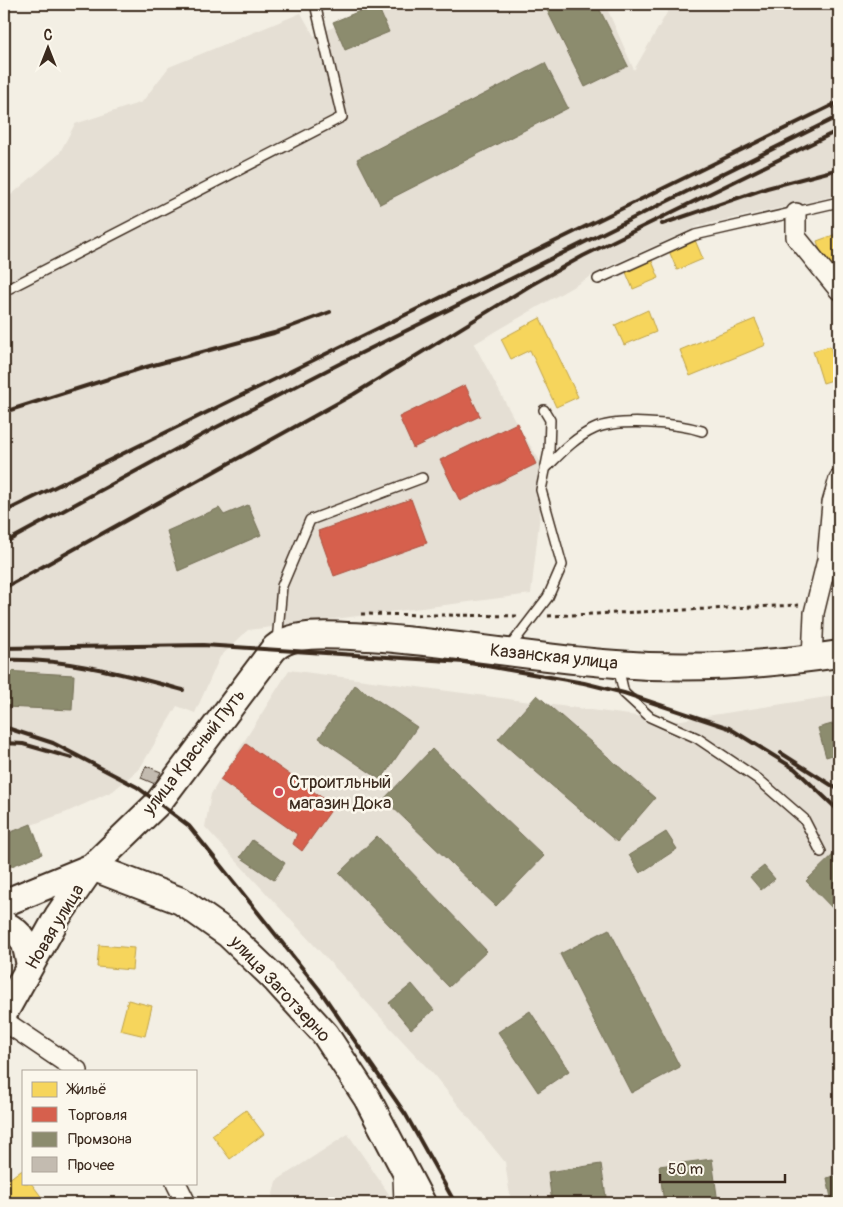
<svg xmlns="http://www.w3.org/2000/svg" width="843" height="1207" font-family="Pangolin,sans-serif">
	<rect width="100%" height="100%" fill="#f3efe4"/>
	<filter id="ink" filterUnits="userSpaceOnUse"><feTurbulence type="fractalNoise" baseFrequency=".02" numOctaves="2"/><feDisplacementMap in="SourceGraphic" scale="10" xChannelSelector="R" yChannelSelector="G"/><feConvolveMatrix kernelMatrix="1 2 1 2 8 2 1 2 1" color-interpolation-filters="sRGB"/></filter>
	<g filter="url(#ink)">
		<path fill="#e5dfd4" d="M384,4H605L634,70L672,4H839V195L699,226L607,267L474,344L518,426L545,469L531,594L248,630L220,657L195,713L177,706L140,768L113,791L67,812L4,835V201L59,154L75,124L142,102L169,67L301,13L314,36Z
			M289,670L675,721L839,695V1203H511L505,1162L433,1074L205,827L211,794Z
			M348,1134L395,1203H271L276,1181Z"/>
		<path fill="#f6d55c" stroke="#bea249" d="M839,233V263L826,268L817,241Z
			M695,240L703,259L677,270L669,251Z
			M651,259L659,278L633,289L625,270Z
			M648,310L656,332L624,345L615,325Z
			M540,318L578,397L556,407L530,350L511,359L501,339Z
			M755,319L766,345L690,376L680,350Z
			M830,346L839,378L823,383L813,351Z
			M99,945L134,948L132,970L97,967Z
			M128,1000L152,1006L145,1036L120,1030Z
			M246,1110L264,1134L230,1159L212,1135Z
			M21,1170L24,1174V1183H31L43,1199L37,1203H4V1183Z"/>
		<path fill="#d6604d" stroke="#a8503f" d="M465,385L480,416L413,448L399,417Z
			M517,423L536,464L460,501L440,460Z
			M411,499L427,543L334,576L318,531Z
			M246,744L334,806L302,851L293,844L297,834L220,780Z"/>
		<path fill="#8c8c6e" stroke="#746f56" d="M377,4L389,32L345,50L333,22Z
			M544,4H597L628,66L585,87Z
			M545,63L568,108L380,204L357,159Z
			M248,505L261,535L178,571L167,531L219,508L224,515Z
			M4,671L74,675L72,710L4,707Z
			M355,685L417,727L381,780L319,738Z
			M537,695L655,798L617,842L498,739Z
			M839,722V753L826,757L818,728Z
			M432,749L544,856L496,906L384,799Z
			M31,824L42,854L4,869V835Z
			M666,832L677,849L640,873L629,855Z
			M377,836L487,951L449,987L339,873Z
			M252,840L285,863L274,880L240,857Z
			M839,849V915L806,881Z
			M764,866L775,879L761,890L750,877Z
			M609,929L680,1067L631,1093L560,954Z
			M412,984L434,1010L411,1029L389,1003Z
			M530,1011L569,1071L538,1092L498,1032Z
			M712,1159L718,1203H664L659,1166Z
			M601,1164L607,1203H552L548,1172Z
			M839,1175V1203H832L827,1178Z"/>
		<path fill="#c3bbb0" stroke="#3b2a1e" d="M146,766L161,772L155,784L141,778Z"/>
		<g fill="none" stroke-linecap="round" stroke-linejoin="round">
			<defs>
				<path id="lane" d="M598,279L695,235L839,202
					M4,291L342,117L315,4
					M545,469C560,454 574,438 594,429C618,418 677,423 702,431
					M277,642L282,586L310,520L422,478
					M509,648L548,597L562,565L541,490L549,451L550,420L544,410
					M618,667L624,693L650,717L697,738L758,779L804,819L821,852
					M398,1176L399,1203"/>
				<path id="street" d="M796,213V237L839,290
					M812,659L814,613L827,560L832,503L839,479
					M4,1021L78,1071
					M176,1183L186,1203"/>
				<path id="secondary" d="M4,903L92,867L158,803L273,650C292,629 342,636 368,637C451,642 533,658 616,664C690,670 767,665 839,654
					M4,924C25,935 26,943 30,966
					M4,1013L58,916L92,867L181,901L228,934L272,976L325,1034L367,1098L422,1203"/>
			</defs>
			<use href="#lane" stroke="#3b2a1e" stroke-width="12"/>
			<use href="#street" stroke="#3b2a1e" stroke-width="22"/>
			<use href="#secondary" stroke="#3b2a1e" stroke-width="30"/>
			<path stroke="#3b2a1e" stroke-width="3" stroke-dasharray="4 4" stroke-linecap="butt" d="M361,614L519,616
				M548,616L799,605"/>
			<use href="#lane" stroke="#fbf7ec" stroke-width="9"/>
			<use href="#street" stroke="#fbf7ec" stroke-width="19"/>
			<use href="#secondary" stroke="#fbf7ec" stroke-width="26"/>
			<path stroke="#3b2a1e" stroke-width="4" d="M662,224L767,188L839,169
				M4,412L146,367L274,333L330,312
				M4,512L839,102
				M4,543L215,428L341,363L839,116
				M4,588L354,394L531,285L583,256L839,130
				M4,648L203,645L464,662L584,683L624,693L729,728L795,769L839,811
				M4,660C66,658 124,674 183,690
				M4,727L53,743L137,787L189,826L319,989L406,1115L455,1203
				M4,743L23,744L72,758
				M781,753L839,790"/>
		</g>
	</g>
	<circle fill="#d1495b" stroke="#fbf7ec" stroke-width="2" cx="279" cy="792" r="5"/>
	<g text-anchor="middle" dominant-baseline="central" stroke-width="5" stroke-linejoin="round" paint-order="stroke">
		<g font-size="18" fill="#3b2a1e" stroke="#fbf7ec">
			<text transform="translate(554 657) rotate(6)">Казанская улица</text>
			<text transform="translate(194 752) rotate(-52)">улица Красный Путь</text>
			<text transform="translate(55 927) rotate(-59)">Новая улица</text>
			<text transform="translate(280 989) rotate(47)">улица Заготзерно</text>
		</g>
		<g font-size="18" fill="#3b2a1e" stroke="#fbf7ec" text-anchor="start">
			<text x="289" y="782">Строитльный<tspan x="289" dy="21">магазин Дока</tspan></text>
		</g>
	</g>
	<rect width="843" height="1207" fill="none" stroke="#fbf7ec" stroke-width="20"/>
	<rect x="10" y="10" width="823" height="1187" fill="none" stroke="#3b2a1e" stroke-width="2" filter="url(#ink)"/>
	<rect x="22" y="1070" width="175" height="115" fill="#fbf7ec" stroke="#aea59a"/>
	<rect x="32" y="1082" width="25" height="15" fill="#f6d55c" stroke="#aea59a"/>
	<text x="68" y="1094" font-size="15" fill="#3b2a1e">Жильё</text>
	<rect x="32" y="1107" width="25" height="15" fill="#d6604d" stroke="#aea59a"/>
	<text x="68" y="1120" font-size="15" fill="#3b2a1e">Торговля</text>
	<rect x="32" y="1132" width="25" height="15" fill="#8c8c6e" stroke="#aea59a"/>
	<text x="68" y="1144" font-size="15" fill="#3b2a1e">Промзона</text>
	<rect x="32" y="1157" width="25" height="15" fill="#c3bbb0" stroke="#aea59a"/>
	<text x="68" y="1170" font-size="15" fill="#3b2a1e">Прочее</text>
	<g transform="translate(48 48)" stroke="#fbf7ec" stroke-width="4" paint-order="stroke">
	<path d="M0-4L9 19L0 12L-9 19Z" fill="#3b2a1e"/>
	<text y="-8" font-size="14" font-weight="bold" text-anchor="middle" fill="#3b2a1e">С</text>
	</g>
	<path d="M660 1174v8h125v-8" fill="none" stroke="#3b2a1e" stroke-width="2.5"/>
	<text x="668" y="1174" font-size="15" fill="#3b2a1e" stroke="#fbf7ec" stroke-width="4" paint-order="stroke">50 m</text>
</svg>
